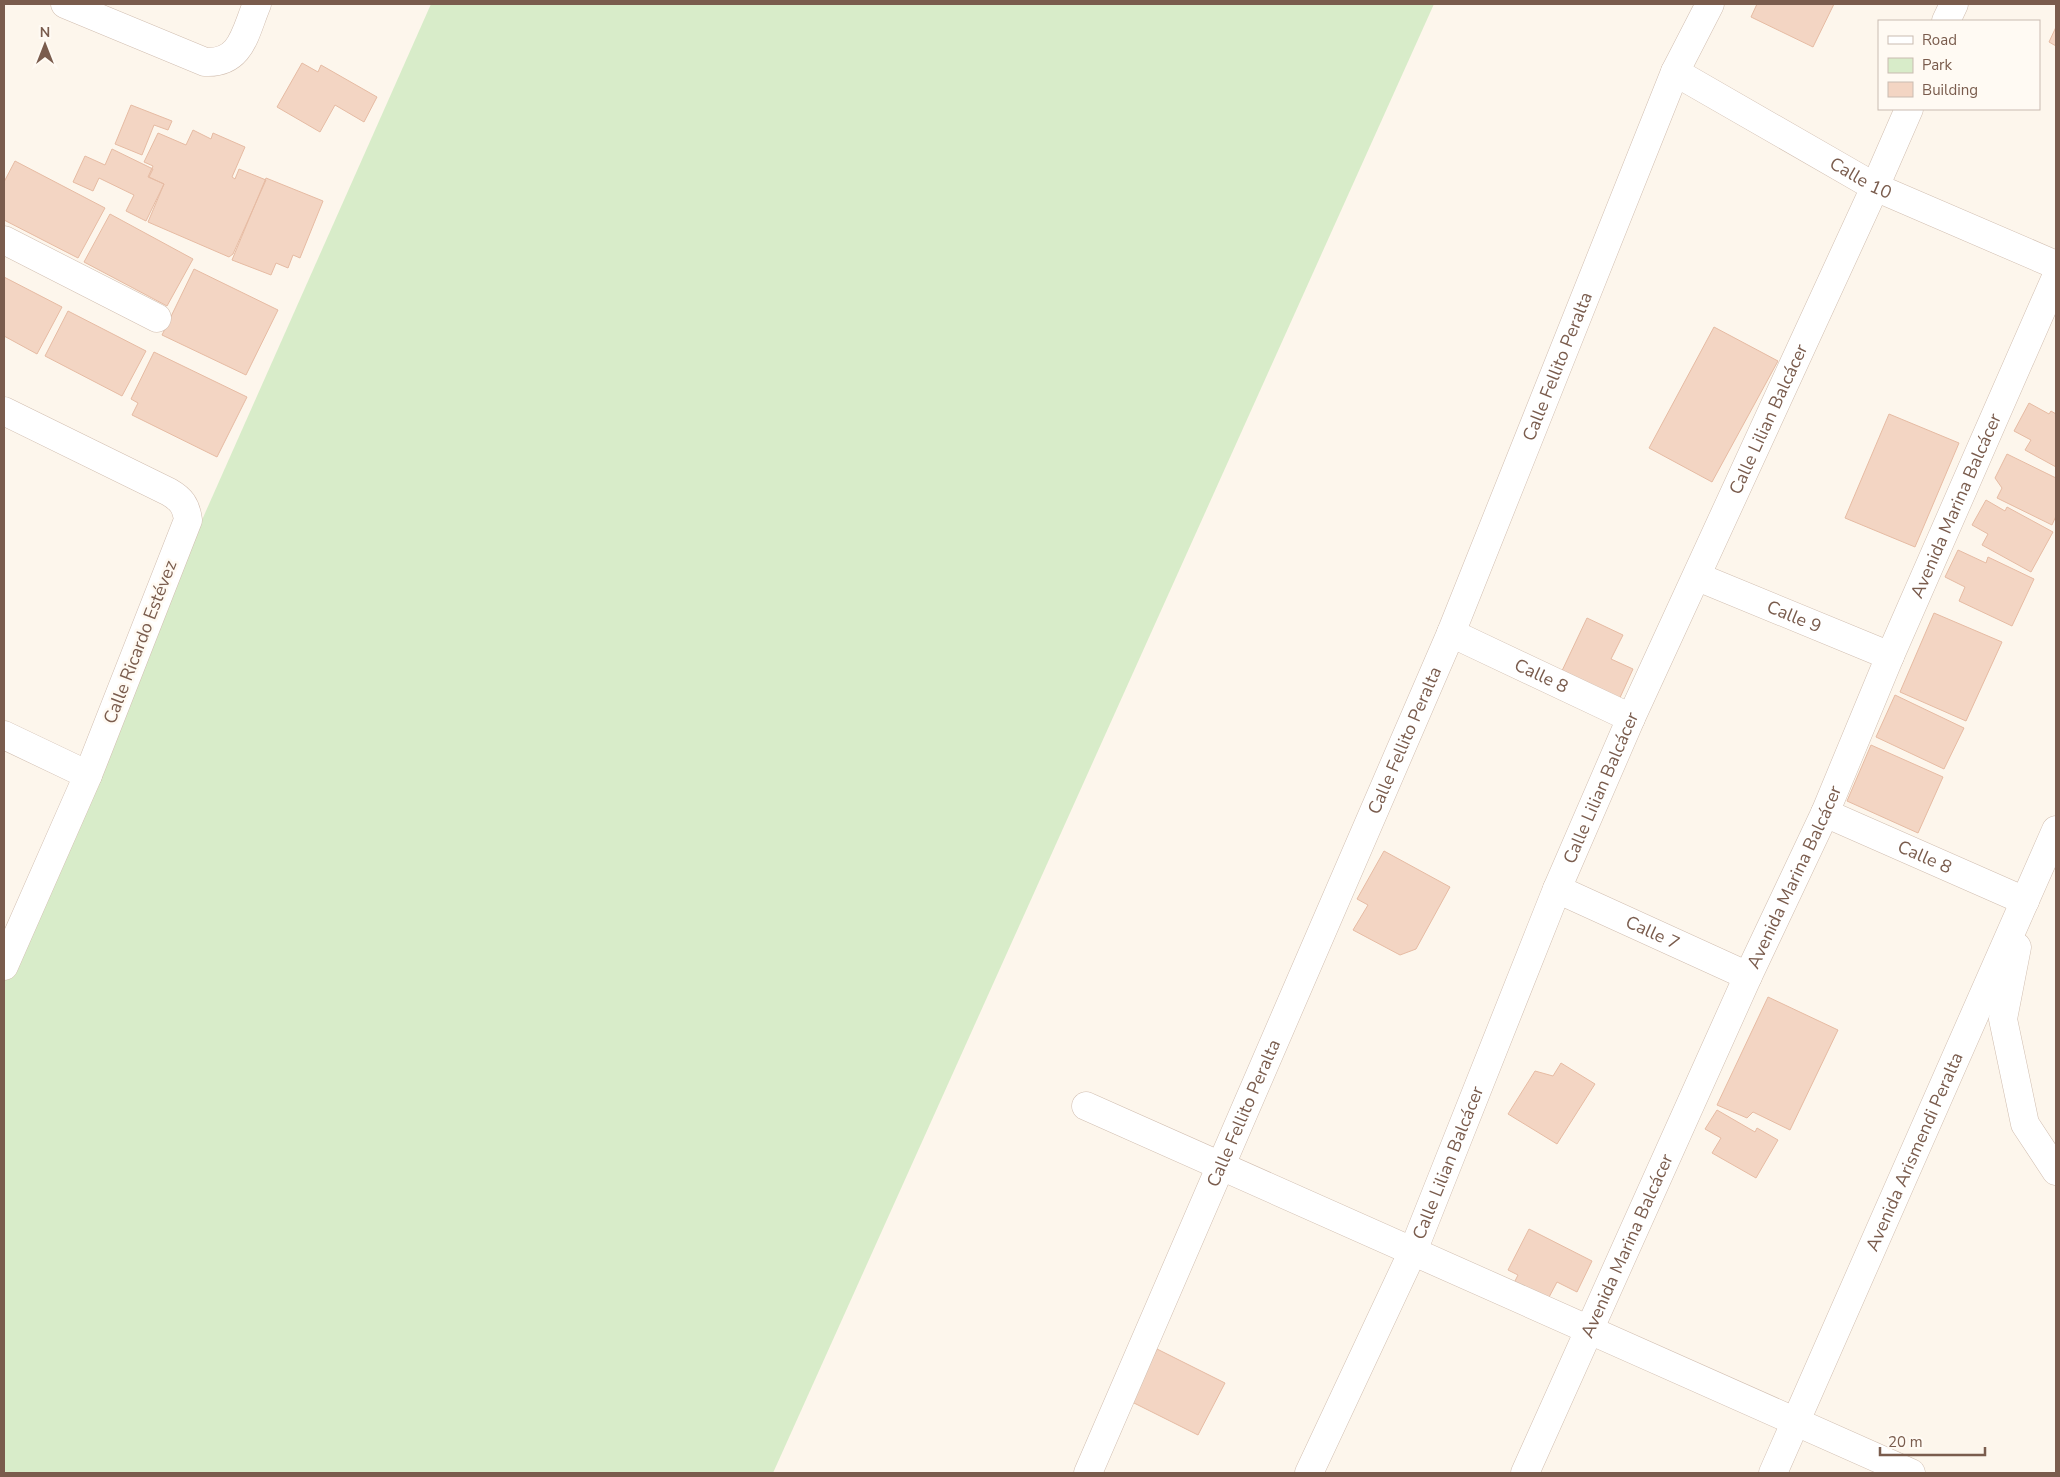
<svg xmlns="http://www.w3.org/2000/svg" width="2060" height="1477" font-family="'Nunito Sans',sans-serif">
	<rect width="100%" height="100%" fill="#fdf6ec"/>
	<path fill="#d8ecc9" d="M431,4H1434L773,1473H4V966Z"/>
	<path fill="#f3d5c3" stroke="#e6bba3" d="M1757,4H1834L1813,47L1751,17Z
		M2056,27V46L2049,42Z
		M302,63L318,72L321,65L377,97L364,122L335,105L320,132L277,107Z
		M131,105L172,121L168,130L154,125L142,155L115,144Z
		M193,130L211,139L213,133L245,147L232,177L235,179L239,169L266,180L233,254L229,257L148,222L164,184L148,177L153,166L144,162L158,133L186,145Z
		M112,149L153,169L149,177L164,184L146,221L126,211L134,195L99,178L93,191L73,182L85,156L105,165Z
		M15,161L105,208L78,258L4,220V182Z
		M266,178L323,201L300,258L293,255L288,268L276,263L271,275L232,260Z
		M110,214L193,259L167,306L84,262Z
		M194,269L278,310L246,375L162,335Z
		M4,277L62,307L37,354L4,336Z
		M68,311L146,351L122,396L45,356Z
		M1714,327L1778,361L1712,482L1649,448Z
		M154,352L247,397L217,457L132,415L138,403L131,399Z
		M2029,403L2049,414L2051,411L2056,414V467L2025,450L2031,440L2014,431Z
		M1889,414L1959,443L1915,547L1845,518Z
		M2007,454L2056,478V516L2052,525L1997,498L2002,488L1995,478Z
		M1986,500L2005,511L2007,507L2053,532L2031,572L1982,545L1988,534L1972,525Z
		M1958,550L1986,563L1988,557L2034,579L2012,626L1959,601L1965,587L1945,577Z
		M1934,613L2002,642L1966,721L1900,692Z
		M1587,618L1623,635L1611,659L1633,669L1618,702L1560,675Z
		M1895,695L1964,728L1944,769L1876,737Z
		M1871,745L1943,777L1918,833L1847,801Z
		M1384,851L1450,887L1416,949L1400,955L1353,930L1368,905L1357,899Z
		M1768,997L1838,1030L1790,1130L1753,1112L1747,1118L1717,1105Z
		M1561,1063L1595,1084L1557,1144L1508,1114L1535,1071L1553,1076Z
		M1717,1110L1755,1132L1757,1128L1778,1140L1756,1178L1712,1153L1721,1138L1705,1129Z
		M1529,1229L1592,1261L1577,1292L1557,1282L1547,1301L1514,1283L1518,1275L1508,1270Z
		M1157,1349L1225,1383L1198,1435L1132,1402Z"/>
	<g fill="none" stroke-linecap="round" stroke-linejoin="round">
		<defs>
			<g id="minor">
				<path d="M65,4L205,62C242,64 245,32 257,4"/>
				<path d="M1946,21L1954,4"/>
				<path id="s1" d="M1675,72L1875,187L2056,265"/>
				<path d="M4,240L157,318"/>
				<path d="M4,411L169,492C181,499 186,505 188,520L88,775L4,966"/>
				<path id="s2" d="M1698,577L1890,656"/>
				<path id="s3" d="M1451,633L1631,718"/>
				<path d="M4,735L88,775"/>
				<path id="s4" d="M1825,813L2025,901"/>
				<path id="s5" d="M1557,889L1748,976"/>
				<path d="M2017,947L2003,1019L2025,1124L2056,1171"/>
				<path d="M1086,1106L1911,1473"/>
				<path id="s6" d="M1088,1473L1451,633L1675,72L1710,4"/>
				<path id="s7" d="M1309,1473L1413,1251L1557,889L1631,718L1875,187L1909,109"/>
				<path id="s8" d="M1525,1473L1748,976L1825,813L1890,656L2056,277"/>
				<path id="s9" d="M1773,1473L2056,830"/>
			</g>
		</defs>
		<use href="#minor" stroke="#d1beb0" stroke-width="29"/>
		<use href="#minor" stroke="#fff" stroke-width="28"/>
	</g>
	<g text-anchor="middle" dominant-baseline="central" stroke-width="5" stroke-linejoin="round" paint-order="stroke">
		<g font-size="18" fill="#7a5c4d" stroke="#fffaf3">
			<text stroke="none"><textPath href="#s1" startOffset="214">Calle 10</textPath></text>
			<text stroke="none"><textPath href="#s6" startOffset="1202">Calle Fellito Peralta</textPath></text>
			<text stroke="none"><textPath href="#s7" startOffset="1150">Calle Lilian Balcácer</textPath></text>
			<text stroke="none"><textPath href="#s8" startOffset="1059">Avenida Marina Balcácer</textPath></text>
			<text stroke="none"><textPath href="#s2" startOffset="104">Calle 9</textPath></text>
			<text transform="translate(140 642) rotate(-69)">Calle Ricardo Estévez</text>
			<text stroke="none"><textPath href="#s3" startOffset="100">Calle 8</textPath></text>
			<text stroke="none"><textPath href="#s6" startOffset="798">Calle Fellito Peralta</textPath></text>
			<text stroke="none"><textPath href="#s7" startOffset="745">Calle Lilian Balcácer</textPath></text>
			<text stroke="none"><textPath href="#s4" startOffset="109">Calle 8</textPath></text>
			<text stroke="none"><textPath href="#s8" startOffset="654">Avenida Marina Balcácer</textPath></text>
			<text stroke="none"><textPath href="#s5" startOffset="105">Calle 7</textPath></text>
			<text stroke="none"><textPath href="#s6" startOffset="392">Calle Fellito Peralta</textPath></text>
			<text stroke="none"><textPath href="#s9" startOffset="351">Avenida Arismendi Peralta</textPath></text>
			<text stroke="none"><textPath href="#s7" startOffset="340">Calle Lilian Balcácer</textPath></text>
			<text stroke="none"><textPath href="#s8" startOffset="249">Avenida Marina Balcácer</textPath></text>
		</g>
	</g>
	<rect width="2060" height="1477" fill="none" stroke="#7a5c4d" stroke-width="10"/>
	<rect x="1878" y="20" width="162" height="90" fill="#fffaf3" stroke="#cabbb1"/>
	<rect x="1888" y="36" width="25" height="8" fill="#ffffff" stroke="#cabbb1"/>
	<text x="1922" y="45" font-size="15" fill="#7a5c4d">Road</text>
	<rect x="1888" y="58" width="25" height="15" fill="#d8ecc9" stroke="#cabbb1"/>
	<text x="1922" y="70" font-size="15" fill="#7a5c4d">Park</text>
	<rect x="1888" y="82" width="25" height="15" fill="#f3d5c3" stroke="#cabbb1"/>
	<text x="1922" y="95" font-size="15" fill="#7a5c4d">Building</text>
	<g transform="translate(45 45)" stroke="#fffaf3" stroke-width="4" paint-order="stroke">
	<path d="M0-4L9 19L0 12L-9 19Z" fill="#7a5c4d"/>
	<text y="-8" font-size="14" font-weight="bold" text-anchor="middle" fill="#7a5c4d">N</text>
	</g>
	<path d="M1880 1447v8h105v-8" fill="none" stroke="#7a5c4d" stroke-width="2.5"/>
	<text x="1888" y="1447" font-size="15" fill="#7a5c4d" stroke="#fffaf3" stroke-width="4" paint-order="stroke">20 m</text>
</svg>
